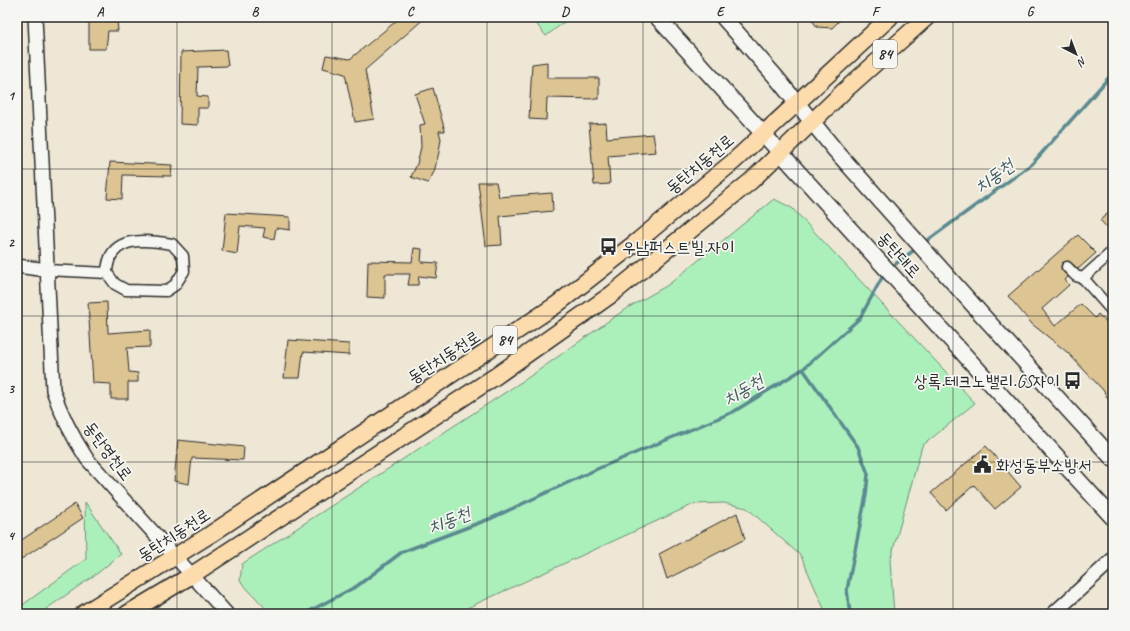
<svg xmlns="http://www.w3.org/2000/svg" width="1130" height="631" font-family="Caveat,'Poor Story',sans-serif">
	<rect width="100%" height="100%" fill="#eee7d6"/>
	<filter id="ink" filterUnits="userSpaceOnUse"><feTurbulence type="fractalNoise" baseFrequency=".025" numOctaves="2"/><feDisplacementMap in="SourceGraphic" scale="8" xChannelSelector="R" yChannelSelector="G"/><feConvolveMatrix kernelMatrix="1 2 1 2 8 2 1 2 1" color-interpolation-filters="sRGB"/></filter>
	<g filter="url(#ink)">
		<path fill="#abf0bb" stroke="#6b8e73" d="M531,17H571L546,36Z
			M774,199L792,208L975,403L922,446L890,561L894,614H829L825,611L801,556L747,508L724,503L694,504L454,614H271L240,581L242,564L532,375L624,310L668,285Z
			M85,502L121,554L99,572L39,614H17V609L86,559Z"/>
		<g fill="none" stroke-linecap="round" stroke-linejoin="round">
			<path stroke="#5a8a90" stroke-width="3.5" d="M924,243L1032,164L1113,73
				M890,268L917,248
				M803,369L858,447L868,474L866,495L847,590L850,614
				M304,614L357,586L402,552L492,518L597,469L733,412L803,369L860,318L884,274"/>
		</g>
		<path fill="#ddc493" stroke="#2b2b2b" d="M89,17H107V21H117L118,31H108L106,49H89Z
			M401,17H426L365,70L374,119L355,122L345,74L323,68L326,55L350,59Z
			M810,17H843L832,28L817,27Z
			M226,50L228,66L198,67L197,96L208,97V108H198V125L180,124L181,52Z
			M547,62V78H599V99L547,98L546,120L529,119L532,64Z
			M433,88L445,131H439L441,139L439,152L434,172L428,183L411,177L417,164L421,147L420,125L425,124L415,94Z
			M606,123L607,138L653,134L656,152L608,156L610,184L594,185L589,124Z
			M110,162L172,165L171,176L123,175L122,199L107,198Z
			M478,182H496L499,197L552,193L553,211L500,216L502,245L486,246Z
			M1113,209V234L1100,220Z
			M226,213L290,217V230L276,228L274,239L263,237L265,228L240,226L237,254L222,251Z
			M1078,235L1096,253L1078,269L1069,261L1062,263L1061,269L1068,277L1065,280L1069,285L1042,309L1055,326L1081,304L1095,318L1098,314L1113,328V408L1103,390L1067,352L1032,324L1008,296Z
			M414,248L422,249L421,262L438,263L436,278L419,276L418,285H408L410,274H385V298L367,297L368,261L412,262Z
			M107,302L108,333L150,330V347L127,348L129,372L138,373V382H128V399H111V384L93,383L88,303Z
			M288,340L349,344V355L303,352L300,378H284Z
			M178,440L244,447L243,460L192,458L189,484L174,481Z
			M986,446L1021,487L995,509L974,485L946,510L931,493Z
			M75,504L83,518L17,562V543Z
			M737,513L745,539L667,579L659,554Z"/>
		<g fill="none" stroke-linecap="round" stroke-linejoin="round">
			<defs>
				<path id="minor" d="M1067,267L1076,276L1083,278L1113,251
					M47,270L107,273L115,284L126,290L166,291L175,285L184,271L183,256L172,244C144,239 108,235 107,273
					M1083,278L1113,312"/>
				<path id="tertiary" d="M35,17L53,390C61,415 72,436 87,459L227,614
					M17,266L47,270
					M1053,614L1113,559"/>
				<path id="secondary" d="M657,17L1113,518
					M723,17L775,76L835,150L983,316L1113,459"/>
				<path id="primary" d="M83,614L211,534L556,305L639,240L734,161L890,17
					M127,614L192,575L496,376L612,294L751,181L843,92L927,17"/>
			</defs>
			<use href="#minor" stroke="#2b2b2b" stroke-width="13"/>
			<use href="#tertiary" stroke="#2b2b2b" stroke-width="16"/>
			<use href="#secondary" stroke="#2b2b2b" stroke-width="18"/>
			<use href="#primary" stroke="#2b2b2b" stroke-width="19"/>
			<use href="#minor" stroke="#f6f6f2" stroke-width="10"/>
			<use href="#tertiary" stroke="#f6f6f2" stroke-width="13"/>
			<use href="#secondary" stroke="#f6f6f2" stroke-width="15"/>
			<use href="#primary" stroke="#fcdcac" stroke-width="16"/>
		</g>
	</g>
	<path fill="none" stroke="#2b2b2b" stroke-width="1" stroke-opacity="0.55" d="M177,17V614M332,17V614M487,17V614M643,17V614M798,17V614M953,17V614M17,169H1113M17,316H1113M17,462H1113"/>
	<defs>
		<symbol id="bus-bare" viewBox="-9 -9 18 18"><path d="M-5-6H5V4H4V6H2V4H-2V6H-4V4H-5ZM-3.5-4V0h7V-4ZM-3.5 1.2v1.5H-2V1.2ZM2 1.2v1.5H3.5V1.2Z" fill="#2b2b2b" stroke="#f6f6f2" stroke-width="2.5" paint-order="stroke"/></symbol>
		<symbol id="civic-bare" viewBox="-9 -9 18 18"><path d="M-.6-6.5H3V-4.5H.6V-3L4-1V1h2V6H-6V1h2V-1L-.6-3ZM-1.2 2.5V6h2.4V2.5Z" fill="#2b2b2b" stroke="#f6f6f2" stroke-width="2.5" paint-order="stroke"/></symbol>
	</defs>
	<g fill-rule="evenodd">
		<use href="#bus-bare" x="596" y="234" width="25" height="25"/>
		<use href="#bus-bare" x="1060" y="368" width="25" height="25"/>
		<use href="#civic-bare" x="970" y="452" width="25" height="25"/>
	</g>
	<g text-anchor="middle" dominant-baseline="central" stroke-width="3.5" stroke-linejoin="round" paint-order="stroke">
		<g fill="#f6f6f2" stroke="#686867" stroke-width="1">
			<rect x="873" y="40" width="24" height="28" rx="3"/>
			<rect x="493" y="326" width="24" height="28" rx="3"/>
		</g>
		<g font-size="16" font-weight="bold" fill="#2b2b2b">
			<text x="885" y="54">84</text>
			<text x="505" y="340">84</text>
		</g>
		<g font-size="17" fill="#2b2b2b" stroke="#f6f6f2">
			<text transform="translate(700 164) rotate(-40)">동탄치동천로</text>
			<text transform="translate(899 255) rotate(48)">동탄대로</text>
			<text transform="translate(444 357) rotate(-33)">동탄치동천로</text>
			<text transform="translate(108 451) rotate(53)">동탄영천로</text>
			<text transform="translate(174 535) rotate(-33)">동탄치동천로</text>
		</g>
		<g font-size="17" fill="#2b2b2b" stroke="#f6f6f2" text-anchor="start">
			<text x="622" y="247">우남퍼스트빌.자이</text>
			<text x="1060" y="381" text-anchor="end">상록.테크노밸리.GS자이</text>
			<text x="996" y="465">화성동부소방서</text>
		</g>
		<g font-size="18" font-style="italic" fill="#425b5d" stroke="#f6f6f2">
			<text transform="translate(994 176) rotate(-36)">치동천</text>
			<text transform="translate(743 390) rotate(-30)">치동천</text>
			<text transform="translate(449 520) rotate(-21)">치동천</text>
		</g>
	</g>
	<rect width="1130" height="631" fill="none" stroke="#f6f6f2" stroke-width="44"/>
	<g transform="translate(1076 54) rotate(138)" stroke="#f6f6f2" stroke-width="3" paint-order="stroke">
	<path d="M0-3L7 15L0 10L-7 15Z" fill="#2b2b2b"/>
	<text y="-6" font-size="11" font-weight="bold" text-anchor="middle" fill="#2b2b2b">N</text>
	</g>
	<rect x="22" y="22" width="1086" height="587" fill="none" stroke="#2b2b2b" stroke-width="1.5"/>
	<g font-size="13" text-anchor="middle" font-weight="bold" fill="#2b2b2b">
		<text x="100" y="16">A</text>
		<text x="255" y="16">B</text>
		<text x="410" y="16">C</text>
		<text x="565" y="16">D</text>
		<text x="720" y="16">E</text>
		<text x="875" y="16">F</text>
		<text x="1030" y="16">G</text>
		<text x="11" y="100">1</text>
		<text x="11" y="247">2</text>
		<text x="11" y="393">3</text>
		<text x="11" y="540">4</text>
	</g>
</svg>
